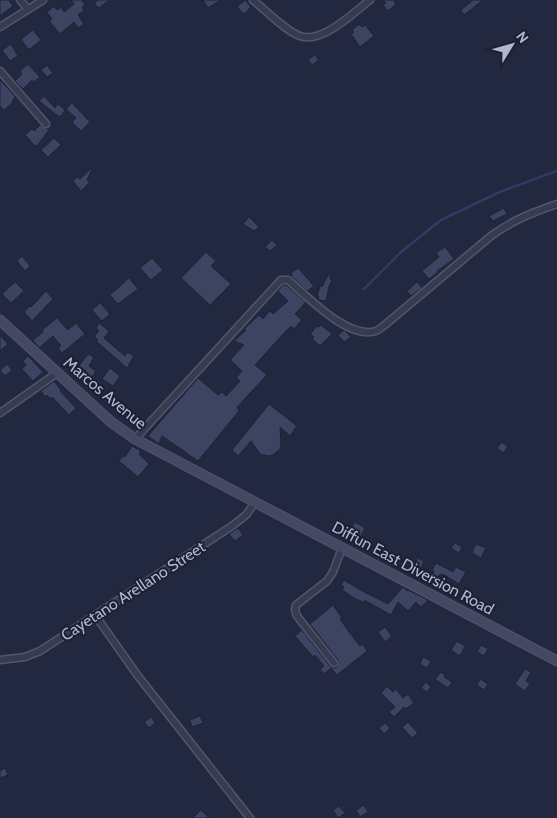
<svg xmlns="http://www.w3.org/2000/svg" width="557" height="818" font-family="Cabin,sans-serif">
	<rect width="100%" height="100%" fill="#222840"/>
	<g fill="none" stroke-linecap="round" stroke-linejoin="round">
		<path stroke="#313a64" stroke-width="2.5" d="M364,289L401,252L441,220L502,191L557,171"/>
	</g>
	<path fill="#3d4461" stroke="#1d2237" d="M0,0H9L13,6L0,16Z
		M71,0H82L85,5L82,7L84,10L78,15L84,24L78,28L74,22L60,34L49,21L52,19L47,12L54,6L57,10L61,7L64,12L74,4Z
		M98,0H109L99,8L94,3Z
		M203,0H221L208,8Z
		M245,0L251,7L244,14L237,7Z
		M383,0H393L396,4L388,11L383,5L386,3Z
		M473,0H483L464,15L461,10Z
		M359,24L362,27L365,25L374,36L360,47L351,34L354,32L352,30Z
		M33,30L41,40L30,49V48L28,49L21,39Z
		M11,44L18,56L10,61L2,50Z
		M315,55L319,60L312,65L308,60Z
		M28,64L40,77L34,82L32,80L23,89L15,81L22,74L20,71Z
		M47,65L53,73L47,77L41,70Z
		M0,80L15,96L12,103L4,110L0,106Z
		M44,96L55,108L58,104L65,110L61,116H58L39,101Z
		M72,103L90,122L81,131L72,122L76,118L66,109Z
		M40,125L49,130L37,146H35L25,135L32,129L34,131Z
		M54,138L61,145L48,157L41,150Z
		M93,167L87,180L90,182L81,191L73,181L77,177L80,179Z
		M504,208L507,214L493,221L489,216Z
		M249,217L259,227L254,231L243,224Z
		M272,240L277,245L270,251L265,247Z
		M445,247L454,259L437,271L438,272L429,279L422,271L439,257L436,253Z
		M206,252L216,261L211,266L231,284L210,305L181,278Z
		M22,256L30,266L25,271L17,261Z
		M152,258L163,270L151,280L140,268Z
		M298,268L314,286L307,291L291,276L292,275L291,273Z
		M330,271V279L332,280L329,286L326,301L318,300L319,296H317L320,286L322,287Z
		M129,278L138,289L118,304L110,295Z
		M15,282L24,291L11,303L2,294Z
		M417,282L422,288L411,296L407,291Z
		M283,285H286L306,302L295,314L302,320L294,329L291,326L284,333L255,365L267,375L237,407L239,411L198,461L162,436L159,444L148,436L198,378L218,395L222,392L226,396L240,381L236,378L242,371L230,360L244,345L234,341L246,330L244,329L259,315L263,319L270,311L273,314L288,301L278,291Z
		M46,291L53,299L32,321L24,312L30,306L31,307Z
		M100,303L110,314L102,321L92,310Z
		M57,318L68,330L76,323L85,334L62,353L58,348L61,346L53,336L39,348L33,340L43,332L42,330Z
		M99,323L109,331L104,338L125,356L127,352L134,356L127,368L96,341L98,340L94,336L99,331L96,328Z
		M321,325L332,334L320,346L312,339L314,337L310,334L317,326L319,327Z
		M344,330L351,337L344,342L338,335Z
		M0,335L8,344L0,351Z
		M88,354L94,357L89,366L96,371L90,380L83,375L86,371L79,366Z
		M28,356L43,372L33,381L22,369L26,365L23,361Z
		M7,364L12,370L5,376L0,370Z
		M110,368L120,376L113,386L102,379Z
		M54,381L61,390L60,391L76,408L69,415L52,397L50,399L47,395L45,397L41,391Z
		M269,404L297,426L290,436L280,427L281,444L280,449L273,455L269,456L260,454L251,441L238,456L232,450Z
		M502,442L508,447L503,453L497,448Z
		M132,446L141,451L139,454L149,464L138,477L119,461L123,456L125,457Z
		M355,522L365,528L359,540L348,533Z
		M238,528L243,535L235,541L229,534Z
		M455,543L462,547L459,553L451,548Z
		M476,544L486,548L481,558L472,553Z
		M418,558L424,561L421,568L414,564Z
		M436,563L453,572L456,567L466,572L459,584L443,574L439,575L436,581L431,578L434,571L432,570Z
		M344,580L360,590L388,604L403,587L407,591L408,590L428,600L421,607L416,602L408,611L398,602L391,615L364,600L367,604L354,598L342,590L344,587L341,585Z
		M333,605L342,618L340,619L349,632L360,646L363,644L367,651L337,675L331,668L324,674L320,669L324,666L315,655L313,657L295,636L302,630L330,666L334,668L337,667L338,660L310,624Z
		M385,627L392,636L385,642L378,632Z
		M457,641L465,646L460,656L451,650Z
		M481,645L488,649L484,656L477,652Z
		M423,657L431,661L427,668L420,664Z
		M525,669L531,672L526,681L530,684L525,691L515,684Z
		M441,672L446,676L444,677L452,682L448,688L435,679Z
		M480,679L488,684L484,690L477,685Z
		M426,682L431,687L427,692L421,688Z
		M387,686L393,692L396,689L403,698L408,694L414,703L406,709L404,707L394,717L389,712L395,707L381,693Z
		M200,716L203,723L192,727L190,720Z
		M151,717L155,723L149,728L144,722Z
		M408,722L418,733L412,738L402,727Z
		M385,723L390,728L384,734L379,728Z
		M5,768L8,775L0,778V771Z
		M364,805L368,812L360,817L356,810Z
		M339,806L345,813L338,818L333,810Z
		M201,810L209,818H193Z"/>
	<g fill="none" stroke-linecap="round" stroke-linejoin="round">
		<defs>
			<path id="street" d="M20,0L28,9
				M253,0C264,9 287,32 300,36C322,44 353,13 370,0
				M0,27L43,0
				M0,71L46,124
				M0,413L57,373
				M135,439L281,280H288C307,296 348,340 376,331C380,329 383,326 386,324L491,236C513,220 531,213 557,204
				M95,615L138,676L250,818
				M0,660L25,657L40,651L232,526L246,515L255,502
				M334,663L297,616L295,610L296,605L327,581L333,572L342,548"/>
			<path id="secondary" d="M0,320L111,422L135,439L557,661"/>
		</defs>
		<use href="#street" stroke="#51566b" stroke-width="9"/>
		<use href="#secondary" stroke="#51566b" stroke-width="11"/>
		<use href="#street" stroke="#363b50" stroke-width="6"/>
		<use href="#secondary" stroke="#444863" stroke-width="9"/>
	</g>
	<g text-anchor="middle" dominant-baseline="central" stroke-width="4" stroke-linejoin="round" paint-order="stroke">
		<g font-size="16" fill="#b2b6cb" stroke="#1b2035">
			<text transform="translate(105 393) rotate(40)">Marcos Avenue</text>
			<text transform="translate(413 568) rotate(28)">Diffun East Diversion Road</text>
			<text transform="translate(133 591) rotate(-33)">Cayetano Arellano Street</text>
		</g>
	</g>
	<g transform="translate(512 45) rotate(53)" stroke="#1b2035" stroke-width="4" paint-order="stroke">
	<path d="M0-4L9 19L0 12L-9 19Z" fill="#b2b6cb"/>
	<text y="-8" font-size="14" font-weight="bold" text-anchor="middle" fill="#b2b6cb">N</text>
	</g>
</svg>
